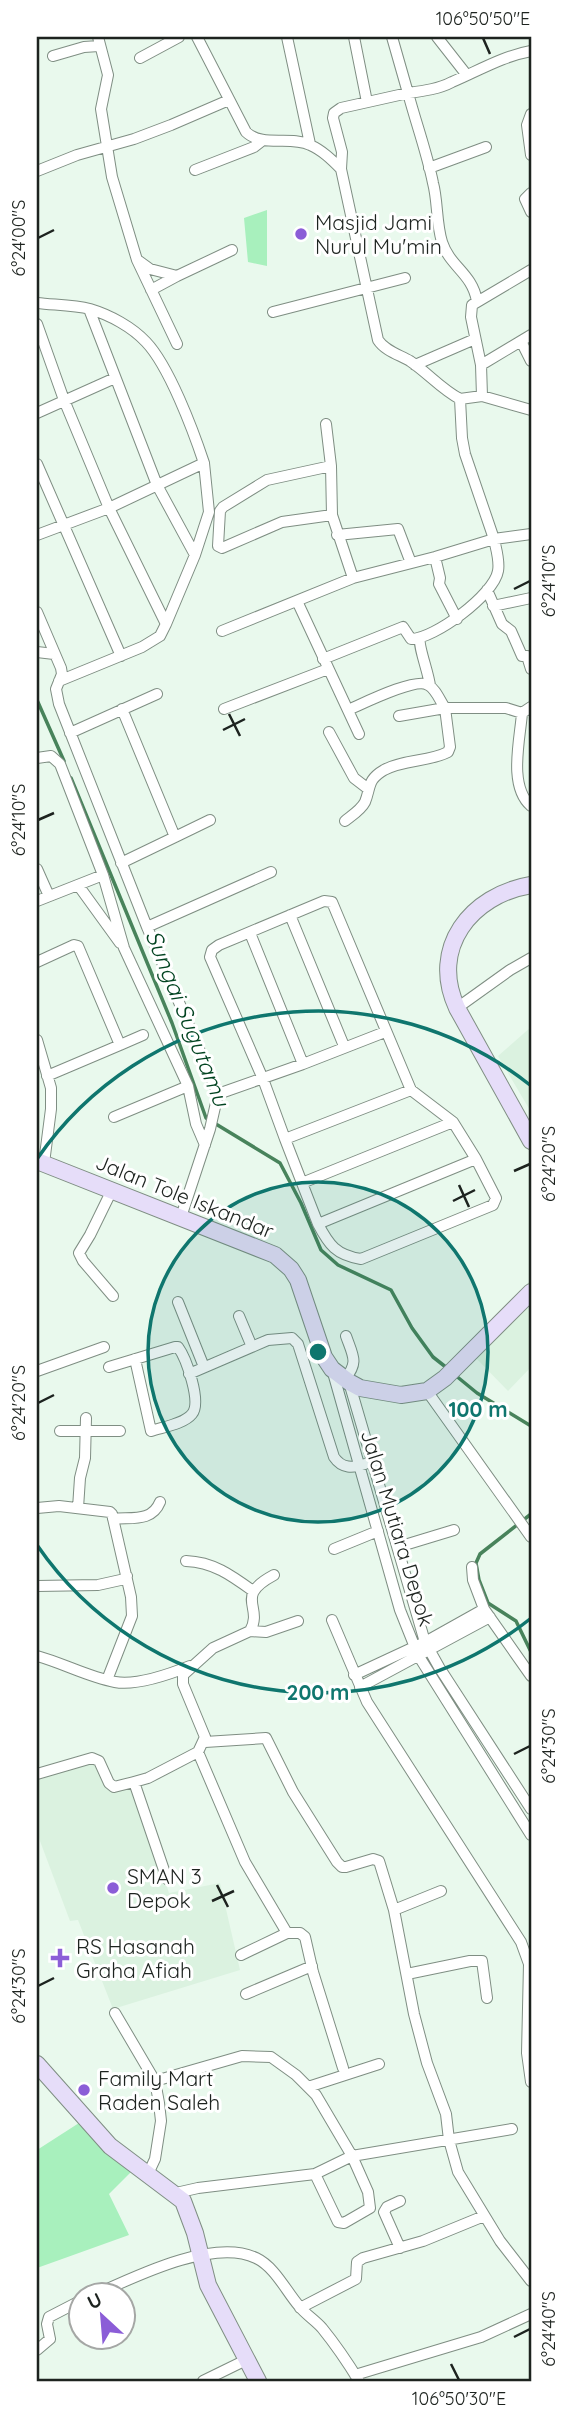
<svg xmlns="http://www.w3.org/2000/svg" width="568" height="2418" font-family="Quicksand,sans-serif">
	<rect width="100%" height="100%" fill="#e9f9ed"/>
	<path fill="#dbf2e0" d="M531,1027V1112L498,1056Z
		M531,1279V1367L508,1391L471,1353Z
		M92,1760L111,1789L134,1786L169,1893L220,1883L240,1970L113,2009L78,1920L70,1921L37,1833V1778Z"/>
	<path fill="#a8f0bd" d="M267,210V266L248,262L244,218Z
		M79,2123L133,2170L109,2194L129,2235L37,2268V2150Z"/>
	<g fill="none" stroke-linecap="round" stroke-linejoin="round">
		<path stroke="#48835b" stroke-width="3.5" d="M37,700L64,761
			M71,778L172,1023L206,1118L280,1163L301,1203L321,1250L338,1265L391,1290L412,1328L433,1357L447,1368
			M455,1375L477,1393L531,1426
			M531,1514L480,1554L476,1563L479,1580L488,1603L516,1621L531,1652"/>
		<defs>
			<path id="street" d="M98,37L108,75L101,109L112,177L137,260L177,344
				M197,37L246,132C263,148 290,135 310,145C322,150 332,160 341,169L378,340C385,351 400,355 410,361C428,373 441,389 460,399
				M287,37L310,144
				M354,37L367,102
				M392,37L408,93C423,91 439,89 452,82C478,71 503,56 531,51
				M437,37L466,74
				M53,56L84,47L99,46
				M140,58L179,37
				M531,114L527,125L531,155
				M429,168L486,147
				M341,169L342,152L333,118L334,113L341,108L408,93C416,123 427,153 433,183C438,202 436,222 442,242C450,267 472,273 477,301
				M195,170L254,147L263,140
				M37,171L77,155L134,139L171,125L229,100
				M531,193L525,199L531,212
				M139,261L150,269L177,276L232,250
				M151,290L177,276
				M37,303C54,305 74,305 90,309C110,315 132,327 146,342C169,366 193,430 204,463L109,508L64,400L37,324
				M89,309L157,485L195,555L166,624
				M273,312L405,278
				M521,341L531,361
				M415,365L475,339
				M481,365L531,335
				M482,396L481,365L471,317L472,305L531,270
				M460,399L462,438L465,454L494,539L531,534
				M460,399L482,396L531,410
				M37,413L115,378
				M326,424L331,466L332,515L353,578
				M37,464L121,656
				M331,466L267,480L223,507L220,511L218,546L222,548L282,522L332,515
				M37,535L109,508L166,624L160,636L142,647L59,681
				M337,535L398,529L411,563
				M195,555L209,512L204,463
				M435,557L440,578L439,584L457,619
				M487,590L502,624L511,631L522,656H527L531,669
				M297,601L359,734
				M493,606L531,598
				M37,612L61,668L62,674L56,689L59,704L147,927L218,1094L210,1129L181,1217
				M222,631L353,578L435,557L494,539C496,549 500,561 498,571C494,595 434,639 411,639L403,627L323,659
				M420,639C418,646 429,674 430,686
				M37,652L54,654
				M224,709L328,669
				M348,710C362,704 416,677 428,685C436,689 440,701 445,708H506L522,713L531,707
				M522,713C520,740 508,786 531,806
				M329,732L354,778L367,788
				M70,733L157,694
				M37,758L51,756L60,764L103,875L124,948L188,1086L114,1117
				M345,821C351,816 361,810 365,802C371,787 367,780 384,770C404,759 429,762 448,752L450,747L445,708L399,716
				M175,837L210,820
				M121,863L175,837L122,709
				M37,869L49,896
				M78,885L120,943
				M37,901L103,875
				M290,915L344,1046
				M147,927L271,872
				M250,933L303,1064
				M37,962L74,945L78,946L120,1045L47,1076
				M457,1008L510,970L531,958
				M37,1040L51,1088V1109L44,1163
				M120,1045L143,1035
				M188,1086L196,1124L205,1145
				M218,1094L303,1064L385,1032
				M285,1139L302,1183L453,1122
				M302,1183L318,1224L476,1159
				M112,1190L90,1235L79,1253L83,1261L113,1296
				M318,1224C329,1245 336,1255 361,1259L493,1205L496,1198L476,1159L453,1122L411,1090L332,902L324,901L219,945L212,950L210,957L263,1079L285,1139L411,1090
				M178,1302L204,1367
				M239,1316L252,1347
				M109,1367L175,1347H178C186,1358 202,1402 192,1414C184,1424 163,1427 151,1431L135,1359
				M332,1369L400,1610L418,1655L531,1835
				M37,1371L104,1347
				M189,1374L268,1340L292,1338L298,1344L334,1457C342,1469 353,1468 365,1464
				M345,1379C359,1362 353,1356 346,1336
				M349,1382L425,1642L439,1667L531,1809
				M427,1391L531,1537
				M60,1431H120
				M37,1508L59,1506L110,1512L112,1514L131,1597L132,1616L107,1680
				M78,1508L80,1478L85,1458L86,1418
				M113,1519C132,1517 152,1522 160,1502
				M398,1547L454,1530
				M334,1549L378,1531
				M186,1561C213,1562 231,1575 253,1591
				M472,1567L473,1580L484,1609L531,1676
				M37,1586L98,1585L125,1579L127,1576
				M332,1620L367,1702L521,1942L529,1964L527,2053L531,2082
				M250,1631L266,1632L298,1621
				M37,1656C63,1663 88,1677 115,1682C137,1686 170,1674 190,1666
				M354,1675L425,1642L484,1609
				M360,1687L490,1617
				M205,1742L266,1738L293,1792L337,1862L342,1867H346L373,1859L379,1861L394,1910L414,2014L427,2063L446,2114L449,2140L458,2172L500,2241L531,2281
				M198,1752L245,1862L287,1933H300L305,1937L313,1972L343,2068
				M37,1774L92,1758L99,1761L109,1783L114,1787L134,1782
				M167,1879L134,1782L148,1778L198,1752L205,1737L183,1684V1675L213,1648L250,1631C264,1606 233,1597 274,1575
				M394,1910L441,1891
				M241,1955L287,1933
				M407,1974L470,1961H482L487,1998
				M246,1994L312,1966
				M115,2013L155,2081L159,2103L161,2121L155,2159L148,2174
				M155,2081L242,2056L271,2057L296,2075L316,2095L352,2156L368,2192L370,2208L344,2223L338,2222L315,2174
				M308,2087L379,2064
				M176,2193L198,2188L315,2174L352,2156L512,2129
				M400,2248L384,2212L387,2207L400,2201
				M92,2296C132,2278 213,2237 256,2258C275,2267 286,2291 299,2306C305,2314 315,2320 322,2328C335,2344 348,2363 359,2381
				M300,2308L356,2279L357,2262L363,2258L423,2241L484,2216
				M37,2350L50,2339L47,2324L49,2317L80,2301
				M355,2375L481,2337L531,2314
				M203,2381L248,2359"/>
			<path id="secondary" d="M531,885C471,895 429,948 457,1008L531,1141
				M37,1161L275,1255L291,1269L298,1280L324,1357L332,1369L349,1382L360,1388L401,1395L427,1391L445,1378L531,1292
				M37,2064L110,2146L183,2201L195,2233L208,2285L258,2381"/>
		</defs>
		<use href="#street" stroke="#7f8e83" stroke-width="12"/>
		<use href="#secondary" stroke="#7f8e83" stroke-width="18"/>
		<use href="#street" stroke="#fff" stroke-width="10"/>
		<use href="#secondary" stroke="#e6ddf9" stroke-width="16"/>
	</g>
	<path fill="none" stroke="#1d231f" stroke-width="2.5" d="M483,38L490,54M38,238L54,230M514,589L530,581M229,714L240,736M223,730L245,719M38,820L54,813M514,1171L530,1164M459,1185L469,1207M453,1201L475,1190M38,1403L54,1395M514,1754L530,1746M217,1885L228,1907M212,1901L234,1891M38,1986L54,1978M514,2337L530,2329M451,2364L459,2380"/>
	<circle cx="318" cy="1352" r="170" fill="#0f766e" fill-opacity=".12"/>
	<g fill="none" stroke="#0f766e" stroke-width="3.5">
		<circle cx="318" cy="1352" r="170"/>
		<path d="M530 1619A341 341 0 0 1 37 1545M37 1159A341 341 0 0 1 530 1085"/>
	</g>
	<g fill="#8b5dd7" stroke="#fff" stroke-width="2.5">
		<circle cx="301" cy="234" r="7"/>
		<circle cx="113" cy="1888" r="7"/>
		<path d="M56.5 1947.5h7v7h7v7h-7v7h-7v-7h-7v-7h7z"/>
		<circle cx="84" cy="2090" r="7"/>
	</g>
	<g text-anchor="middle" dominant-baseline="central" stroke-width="6" stroke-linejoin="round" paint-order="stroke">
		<g font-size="21" fill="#1d231f" stroke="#fff" text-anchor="start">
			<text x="315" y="222">Masjid Jami<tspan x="315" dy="24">Nurul Mu'min</tspan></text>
			<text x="127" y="1876">SMAN 3<tspan x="127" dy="24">Depok</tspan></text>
			<text x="76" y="1946">RS Hasanah<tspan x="76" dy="24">Graha Afiah</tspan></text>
			<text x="98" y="2078">Family Mart<tspan x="98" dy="24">Raden Saleh</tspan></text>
		</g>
		<g font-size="21" fill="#1d231f" stroke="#fff">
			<text transform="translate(185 1196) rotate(22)">Jalan Tole Iskandar</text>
			<text transform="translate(398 1528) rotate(73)">Jalan Mutiara Depok</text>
		</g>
		<g font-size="23" font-style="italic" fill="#024421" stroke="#fff">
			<text transform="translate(188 1018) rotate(68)">Sungai Sugutamu</text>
		</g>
	</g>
	<circle cx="318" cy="1352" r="10" fill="#0f766e" stroke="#fff" stroke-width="3.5"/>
	<g font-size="21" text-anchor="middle" font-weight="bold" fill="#0f766e" stroke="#fff" stroke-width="6" stroke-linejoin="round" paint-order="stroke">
		<text x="478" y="1417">100 m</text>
		<text x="318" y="1700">200 m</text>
	</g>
	<rect width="568" height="2418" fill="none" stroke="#ffffff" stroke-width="77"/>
	<g transform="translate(102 2316) rotate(334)"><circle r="33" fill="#ffffff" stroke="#a5a7a5" stroke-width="2"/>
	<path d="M0-5L12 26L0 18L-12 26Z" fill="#8b5dd7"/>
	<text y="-10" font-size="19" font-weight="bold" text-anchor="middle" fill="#1d231f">U</text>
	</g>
	<rect x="38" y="38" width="492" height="2342" fill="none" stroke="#1d231f" stroke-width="2.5"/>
	<g font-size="18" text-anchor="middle" fill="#1d231f">
		<text x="483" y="25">106°50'50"E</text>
		<text transform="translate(19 238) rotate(-90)" y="6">6°24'00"S</text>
		<text transform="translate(549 581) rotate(-90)" y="6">6°24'10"S</text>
		<text transform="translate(19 820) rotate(-90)" y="6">6°24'10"S</text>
		<text transform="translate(549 1164) rotate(-90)" y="6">6°24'20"S</text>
		<text transform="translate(19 1403) rotate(-90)" y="6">6°24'20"S</text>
		<text transform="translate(549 1746) rotate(-90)" y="6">6°24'30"S</text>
		<text transform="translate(19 1986) rotate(-90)" y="6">6°24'30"S</text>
		<text transform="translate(549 2329) rotate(-90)" y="6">6°24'40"S</text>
		<text x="459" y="2405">106°50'30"E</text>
	</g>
</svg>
